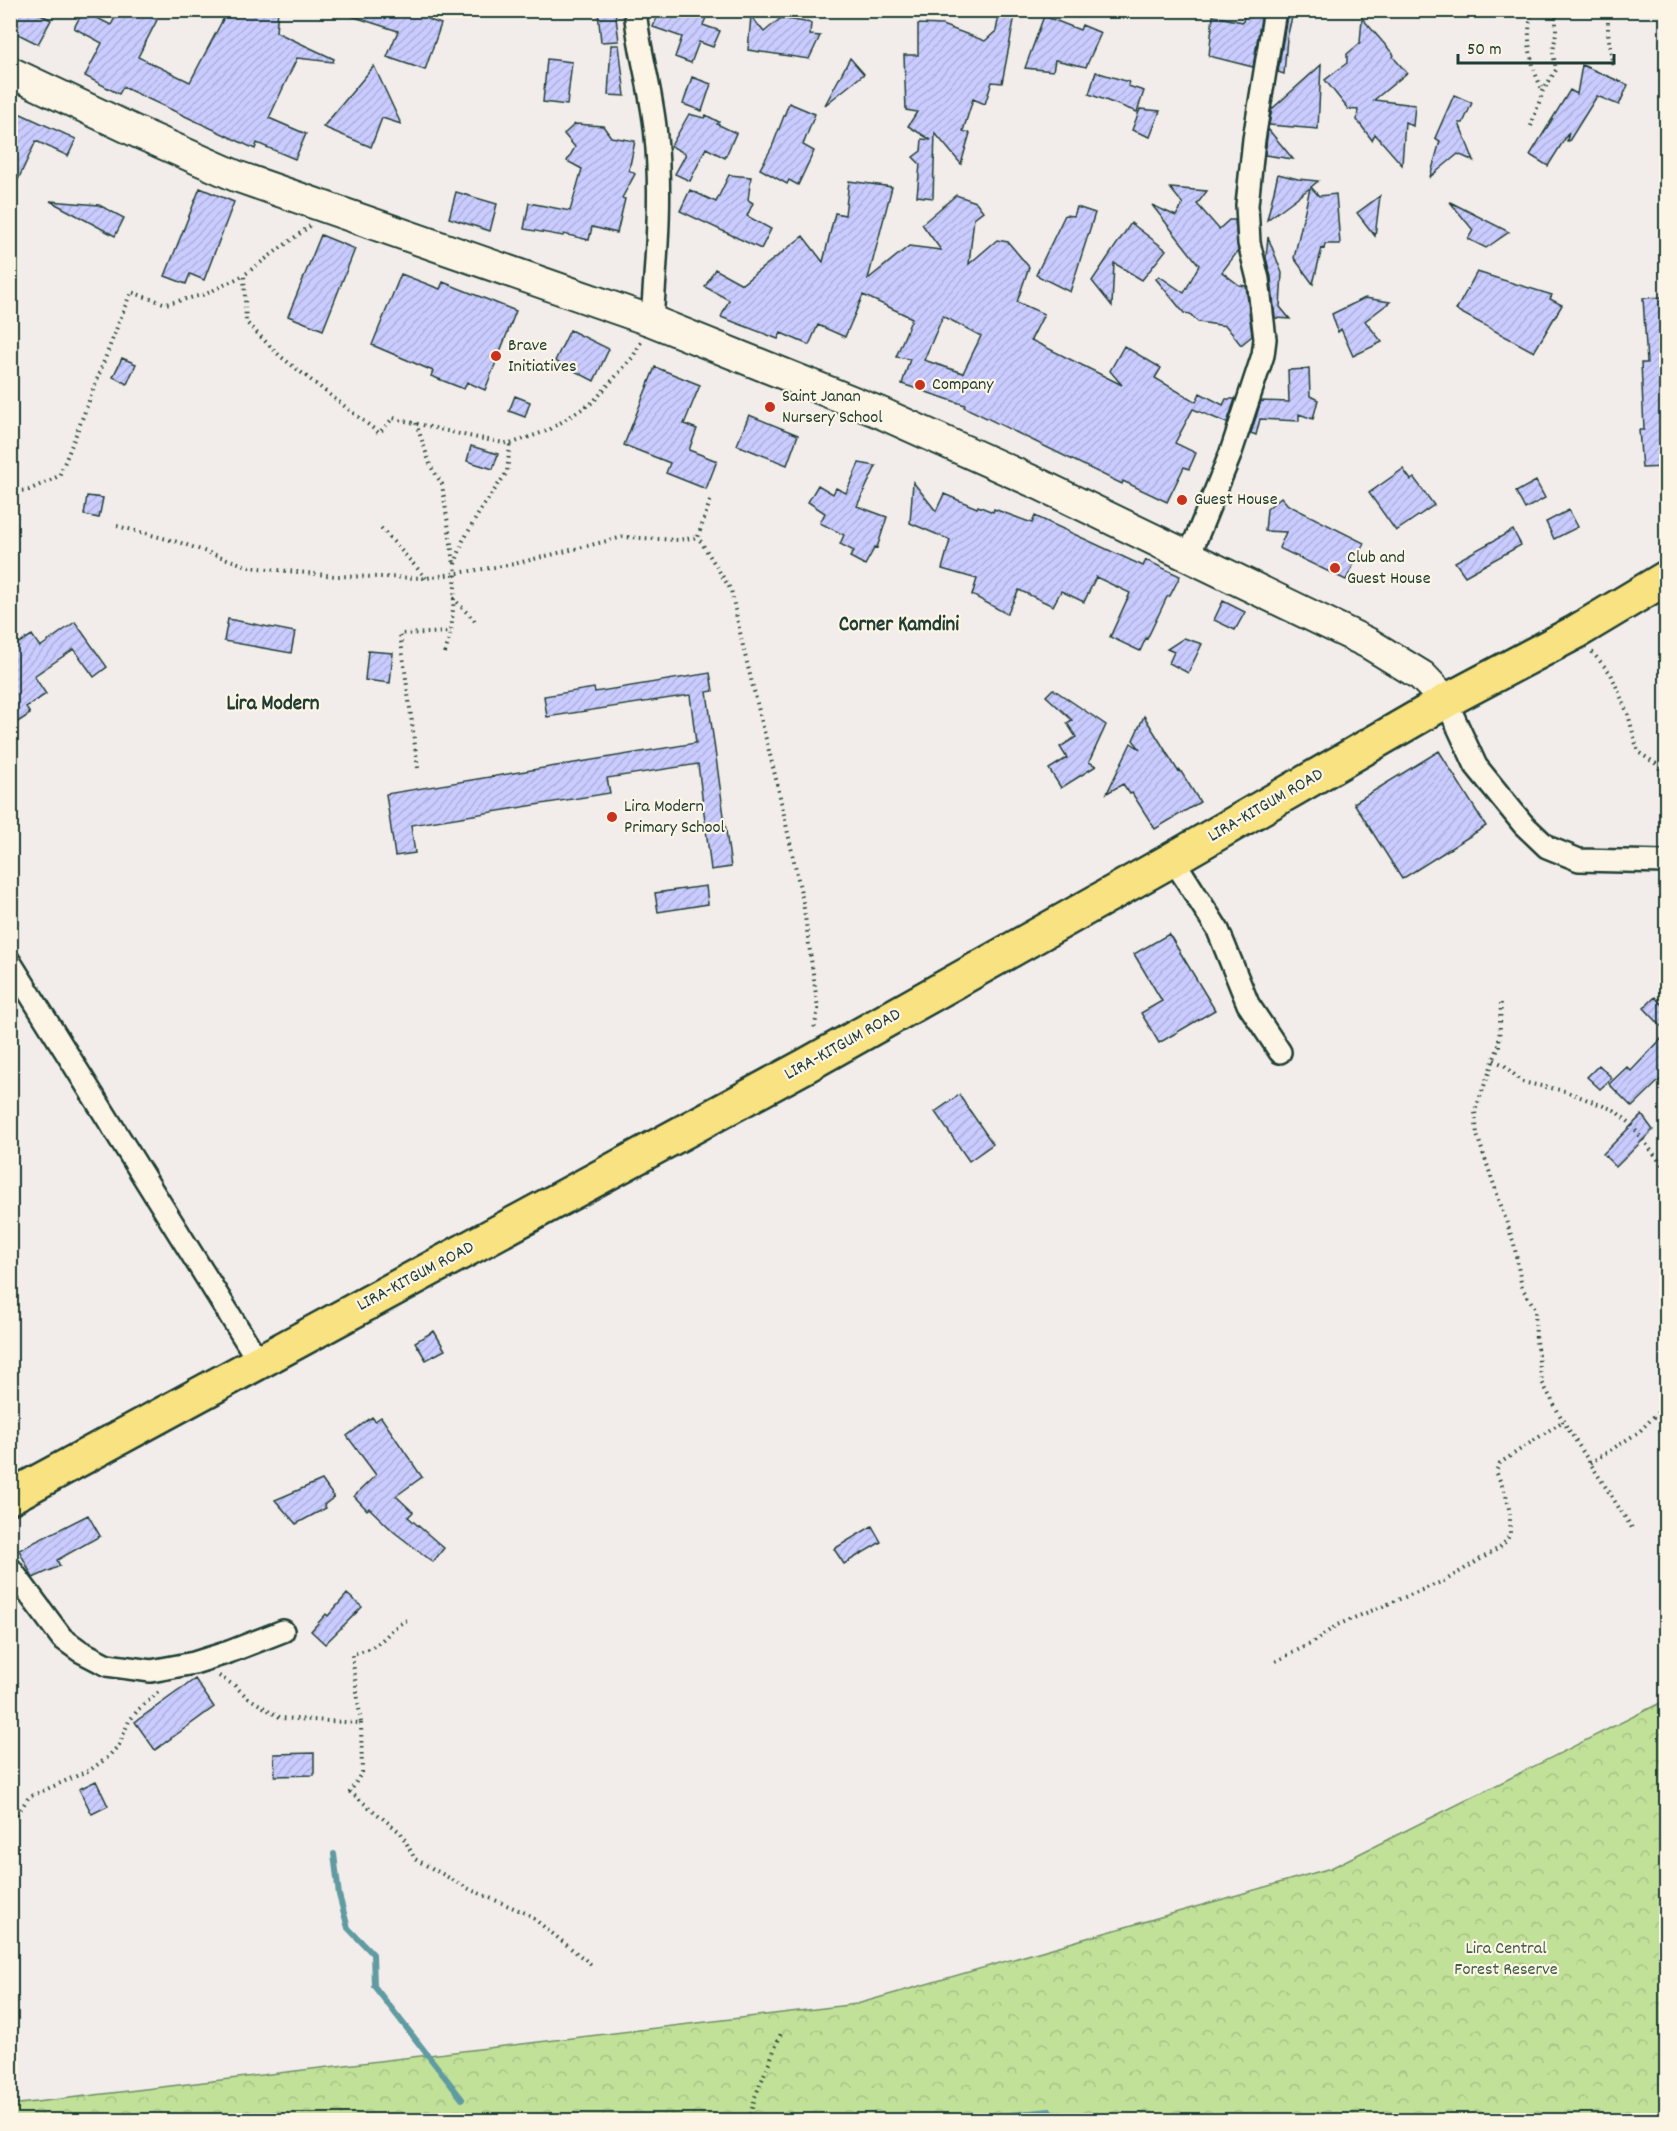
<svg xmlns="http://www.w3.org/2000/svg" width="1677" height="2131" font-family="Dekko,sans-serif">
	<defs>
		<pattern id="forest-crowns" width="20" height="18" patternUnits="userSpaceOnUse" patternTransform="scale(1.5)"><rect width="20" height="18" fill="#c1e199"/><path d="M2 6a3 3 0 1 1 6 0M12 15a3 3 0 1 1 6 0" fill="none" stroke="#a5c284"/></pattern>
		<pattern id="building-hatch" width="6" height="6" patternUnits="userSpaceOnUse" patternTransform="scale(1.5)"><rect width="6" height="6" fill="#caccff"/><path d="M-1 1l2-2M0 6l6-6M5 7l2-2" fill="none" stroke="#adb0db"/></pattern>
	</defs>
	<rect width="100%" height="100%" fill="#f2edea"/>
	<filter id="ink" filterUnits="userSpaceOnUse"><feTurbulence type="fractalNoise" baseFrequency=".0167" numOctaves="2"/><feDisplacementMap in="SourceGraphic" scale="12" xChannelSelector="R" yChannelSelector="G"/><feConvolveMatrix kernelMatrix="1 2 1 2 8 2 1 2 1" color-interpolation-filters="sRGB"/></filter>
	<g filter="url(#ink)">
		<path fill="url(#forest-crowns)" stroke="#708f66" stroke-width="1.5" d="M1666,1700V2120H11V2105L857,2004L1331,1868Z"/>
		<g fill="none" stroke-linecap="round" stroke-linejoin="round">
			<path stroke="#609ba2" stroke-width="6" d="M334,1854L339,1895L348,1928L373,1954L374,1986L462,2099
				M959,2120L1050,2111"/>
		</g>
		<path fill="url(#building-hatch)" stroke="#1f3d34" stroke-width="1.5" fill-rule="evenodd" d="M10,10H33L51,20L38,44L10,30Z
			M119,10H139L157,20L138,57L190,82L228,10H278L276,32L334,59L333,62L297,58L269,118L306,134L295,159L257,143L255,149L123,87L119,94L85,76L102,43L74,28L83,11L111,25Z
			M346,10H437L427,19L441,24L425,70L387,57L398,31L345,14Z
			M615,10L619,41L601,42L598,12Z
			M660,10H709L703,25L720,31L713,47L699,42L691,63L675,57L682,37L653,27Z
			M1000,10H1016L1002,83L992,82L985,104L973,99L963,131L970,133L961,164L935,133L933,198L917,196L920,164L913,157L921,151L922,139L931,140L908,126L917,112L906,110L904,55H918V24L942,25L985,41L996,31Z
			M1245,10L1262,12L1253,67L1209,56L1213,16L1243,22Z
			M751,16L764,32L781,18L811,23L810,35L820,36L809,59L748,50Z
			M1044,16L1080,30L1082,25L1101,33L1086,67L1055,60L1053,71L1025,68Z
			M1287,16L1292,17L1287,38L1284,74L1278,72Z
			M1362,18L1394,55L1393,57L1407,73L1374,100L1415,105L1413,126L1405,122L1402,165L1375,134L1372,140L1357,120L1358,110L1348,109L1325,80L1347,63V54L1360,43Z
			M611,45H619L625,96L608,95Z
			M850,58L864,74L825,105Z
			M547,59L572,62L567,105L543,102Z
			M1321,65L1318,129L1269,125L1272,109Z
			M1582,65L1628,85L1619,105L1597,96L1569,141H1567L1569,132L1548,166L1530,155L1570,90L1577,94Z
			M374,66L401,124L382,118L371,147L323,127Z
			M1096,72L1129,82L1128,86L1144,91L1137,112L1089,94Z
			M692,77L711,84L702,111L683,104Z
			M1454,95L1472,103L1463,123H1459L1474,161L1458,154L1430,177L1440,141L1435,138Z
			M789,103L815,114L803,145L814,151L798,185L789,180L787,184L760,169L772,147Z
			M10,109L76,139L68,156L36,141L10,197Z
			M1140,109L1160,111L1150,137L1132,130Z
			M689,114L704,118L706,115L719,122L717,124L736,133L725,158L706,148L690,181L675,174L686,154L671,146Z
			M575,124L603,126L611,137L635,141L629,170L635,174L622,198L625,199L617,233L592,227L589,240L564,234L563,236L524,229L529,203L570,211L582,169L567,161L575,147L564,134Z
			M1268,129L1293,159L1265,155Z
			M1278,174L1298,179L1318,181L1311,187L1319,196L1336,194L1340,244H1325L1324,249L1322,248L1313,284L1294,258L1310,188L1267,220Z
			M729,175L751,177L748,200L753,203L747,216L771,229L761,249L680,211L690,190L716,202Z
			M849,181L892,187L868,279L909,246L941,250L922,224L956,195L976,202L983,211L974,218L969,264L997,240L1008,242L1029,267L1017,302L1044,314L1031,340L1122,385L1110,371L1124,346L1161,368L1155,378L1196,402L1200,393L1223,405L1226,399H1235L1227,423L1193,409L1175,443L1196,453L1189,469L1184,467L1167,502L1123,481L1122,484L964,407L965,405L902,384L910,359L896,357L912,318L863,295L845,337L818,325L809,345L781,333L778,339L721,317L729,300L705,287L715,269L742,284L803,236L823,262L835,213L845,215ZM943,316L981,336L963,373L924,360Z
			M200,188L234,202L204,280L190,274L186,284L165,276Z
			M1170,188L1207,191L1197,204L1219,229L1229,220H1235L1238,251L1222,272L1239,285L1246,286L1252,336L1241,345L1226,326L1198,322L1190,314L1184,313L1156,279L1159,276L1184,293L1199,265L1152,205L1176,216L1183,204Z
			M456,192L497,204L490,231L449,218Z
			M1380,196L1375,236L1357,213Z
			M50,201L99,205L124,218L115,236Z
			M1450,202L1509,232L1486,248L1468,239L1473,230Z
			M1077,207L1095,213L1070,292L1036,275L1065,215L1074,216Z
			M1131,223L1166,250L1142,280L1114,263L1112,306L1092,281Z
			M321,235L355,249L323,330L288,316Z
			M1268,237L1282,273L1280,307L1290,319L1275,318L1271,277L1266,258Z
			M1477,272L1552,295L1550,299L1562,305L1534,352L1456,310Z
			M401,274L440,289L443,282L516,311L485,390L467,382L464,389L431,376L433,371L372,345Z
			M1666,297V467L1642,468L1639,430H1644L1641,363H1647L1643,298Z
			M1365,298L1390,302L1365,321L1382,342L1353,356L1341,329L1338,332L1332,314Z
			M570,330L609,349L594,381L555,361Z
			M122,358L136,364L127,384L113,377Z
			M655,367L700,385L684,424L697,429L689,450L717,461L706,489L666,473L670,463L624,445Z
			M1309,369L1310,396L1318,400L1313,419L1299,414V421L1260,419L1256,435L1251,433L1261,401L1289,402L1288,370Z
			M515,396L530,402L525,417L509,411Z
			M749,415L798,435L787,465L737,445Z
			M471,446L498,454L493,469L467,461Z
			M859,463L876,466L857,506L887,517L877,548L875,547L865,565L850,557L854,551L840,544L844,535L820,523L825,513L808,502L818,485L833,494L836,488L846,493Z
			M1403,469L1411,480L1414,478L1434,505L1396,531L1369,493Z
			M1536,481L1545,498L1525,509L1516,492Z
			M913,482L936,511L944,494L977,508L978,506L993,512L994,509L1032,523L1035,516L1143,566L1146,560L1180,576L1170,596L1167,597L1147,639L1146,638L1140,651L1110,637L1130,593L1096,577L1084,602L1061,591L1053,606L1019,590L1007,614L972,595L977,579L942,569L950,540L910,523Z
			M87,496L103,498L99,518L84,515Z
			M1281,497L1288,505L1364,543L1346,580L1279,548L1286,532L1265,531L1267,509Z
			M1569,510L1578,527L1554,539L1546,522Z
			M1513,530L1521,545L1465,576L1455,562Z
			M1223,601L1245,612L1235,630L1214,620Z
			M228,619L295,632L291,653L224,641Z
			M75,622L107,667L94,677L74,649L34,676L46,694L26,707L30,714L10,727V648L32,635L40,647Z
			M1184,638L1202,644L1188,673L1169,663L1174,652L1167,649Z
			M368,651L393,653L390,683L365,680Z
			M710,673L713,691L707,692L731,867L711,870L698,764L607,778L610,793L411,825L415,853L395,856L386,794L696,743L690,695L547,717L544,696L594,688L595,692Z
			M1053,689L1106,725L1089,762L1096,766L1061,788L1049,769L1067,758L1060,747L1076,737L1067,723L1072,720L1046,696Z
			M1144,716L1178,771L1180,770L1200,802L1155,829L1132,793L1130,794L1123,784L1107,793L1131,743L1140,749L1133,740Z
			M1439,751L1486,826L1402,879L1354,803Z
			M706,886L708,904L658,912L655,893Z
			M1169,934L1215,1010L1159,1043L1141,1013L1162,1001L1134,954Z
			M1655,997L1666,1009V1031L1644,1008Z
			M1666,1034V1074L1632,1107L1609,1084L1627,1067L1631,1071Z
			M1599,1065L1612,1078L1600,1089L1587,1077Z
			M959,1095L993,1144L969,1161L935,1112Z
			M1642,1115L1653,1130L1616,1167L1603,1154Z
			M434,1331L445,1350L426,1360L415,1342Z
			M372,1417L375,1421L381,1417L422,1477L396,1496L413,1512L408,1517L444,1548L433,1562L394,1532L369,1508L367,1510L354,1496L376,1475L347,1436Z
			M322,1480L334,1497L324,1505L326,1508L296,1524L275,1500Z
			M88,1515L100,1536L57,1560L60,1566L33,1578L19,1550Z
			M872,1526L881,1542L844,1564L834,1549Z
			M347,1594L362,1607L325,1644L311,1631L326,1614L328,1616Z
			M195,1679L214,1707L155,1750L135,1722Z
			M314,1753V1775L275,1776L274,1754Z
			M96,1781L108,1806L92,1814L79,1789Z"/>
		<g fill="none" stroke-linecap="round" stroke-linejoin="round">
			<defs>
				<path id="street" d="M635,10C639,53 653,95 656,137C662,198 656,260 652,321
					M1189,556L1230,455L1263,355L1265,339L1258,279L1249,243L1247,205L1254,139L1275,10
					M1446,701L1476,766L1523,824L1547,847L1579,860L1666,862
					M1173,859L1218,930L1248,1004L1280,1052
					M10,962L259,1362
					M10,1568L62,1638L80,1651L107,1665L151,1671L194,1663L229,1652L283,1631"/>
				<path id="secondary" d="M10,72L139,133L236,176L652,321L881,413L1041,485L1368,643L1422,676L1446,701"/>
				<path id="primary" d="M10,1497L805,1066L1173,859L1446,701L1576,632L1666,578"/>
			</defs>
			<use href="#street" stroke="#1f3d34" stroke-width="26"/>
			<use href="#secondary" stroke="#1f3d34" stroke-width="34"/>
			<use href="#primary" stroke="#1f3d34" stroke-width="38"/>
			<path stroke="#1f3d34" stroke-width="4" stroke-dasharray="1.5 4.5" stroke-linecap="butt" d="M1533,10C1524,36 1531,68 1543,91
				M1608,10V32L1613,68
				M1531,126L1543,91L1556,70L1553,52L1556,33V10
				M310,226L244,275L246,322L280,356L379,433L393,418L468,436L510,444L549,430L593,402L633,357L641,342
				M416,423L431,467L442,484L454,564
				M10,492L29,490L59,476C85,415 106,353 131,292L166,304L206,294L244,275
				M710,501L698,537L731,590L744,651L777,783L803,902L818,1009L814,1030
				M117,526L178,542L250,567L335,576L427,578L514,564L623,537L678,540L698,537
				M381,528L426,578
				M453,598L475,621
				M1592,652L1611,674L1628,714L1638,752L1655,763L1666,776
				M445,653L451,632L456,574L455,564L463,541L480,511L507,472L510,444
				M418,768L400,634L451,632
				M1501,1003L1499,1045L1475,1111L1477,1135L1514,1244L1522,1288L1535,1308L1536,1341L1542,1382L1563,1421L1632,1528
				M1494,1060L1504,1065L1522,1082L1565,1091L1614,1110L1630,1123L1666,1170
				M1590,1463L1639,1432L1666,1404
				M1276,1661L1312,1643L1337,1625L1446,1580L1499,1548L1507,1540L1510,1533V1515L1507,1498L1496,1471L1500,1463L1563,1421
				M219,1676L235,1686L247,1697L281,1718L361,1723L352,1655C359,1651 364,1651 370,1648C386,1641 392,1625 410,1619
				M361,1723L362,1772L350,1792L401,1833L415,1859L471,1890L528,1914L593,1966
				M10,1824L29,1797L90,1770L107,1758L119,1745L129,1721L139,1709L160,1691
				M749,2120L755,2097L782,2031"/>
			<use href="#street" stroke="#fcf5e5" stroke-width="21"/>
			<use href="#secondary" stroke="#fcf5e5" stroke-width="30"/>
			<use href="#primary" stroke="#f8e281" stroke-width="33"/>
		</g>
	</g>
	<g fill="#c8321e" stroke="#fcf5e5" stroke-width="2">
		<circle cx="496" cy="356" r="6"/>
		<circle cx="920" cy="385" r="6"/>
		<circle cx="770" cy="407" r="6"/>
		<circle cx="1182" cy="500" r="6"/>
		<circle cx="1335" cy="568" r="6"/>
		<circle cx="612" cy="817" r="6"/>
	</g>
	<g text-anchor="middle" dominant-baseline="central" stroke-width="4.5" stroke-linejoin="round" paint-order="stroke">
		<g font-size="18" fill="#1f3d34" stroke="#fcf5e5" text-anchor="start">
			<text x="508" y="346">Brave<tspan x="508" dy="21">Initiatives</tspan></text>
			<text x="932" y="385">Company</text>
			<text x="782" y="397">Saint Janan<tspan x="782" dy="21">Nursery School</tspan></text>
			<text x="1194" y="500">Guest House</text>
			<text x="1347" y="558">Club and<tspan x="1347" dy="21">Guest House</tspan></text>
			<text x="624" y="807">Lira Modern<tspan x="624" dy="21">Primary School</tspan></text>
		</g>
		<g font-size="18" fill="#1f3d34" stroke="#fcf5e5">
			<text transform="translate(1266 806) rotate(-30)">LIRA-KITGUM ROAD</text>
			<text transform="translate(843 1045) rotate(-29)">LIRA-KITGUM ROAD</text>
			<text transform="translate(416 1277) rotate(-28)">LIRA-KITGUM ROAD</text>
		</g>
		<g font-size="18" fill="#3f5e48" stroke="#fcf5e5">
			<text x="1506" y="1949">Lira Central<tspan x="1506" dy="21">Forest Reserve</tspan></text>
		</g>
		<g font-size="21" font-weight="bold" fill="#1f3d34" stroke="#fcf5e5">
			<text x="899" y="626">Corner Kamdini</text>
			<text x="273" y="705">Lira Modern</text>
		</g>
	</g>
	<rect width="1677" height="2131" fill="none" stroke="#fcf5e5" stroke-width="36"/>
	<rect x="18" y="18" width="1641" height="2095" fill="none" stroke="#1f3d34" stroke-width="2" filter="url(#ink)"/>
	<path d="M1458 54v9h156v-9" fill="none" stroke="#1f3d34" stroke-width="3"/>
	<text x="1467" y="54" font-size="18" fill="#1f3d34" stroke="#fcf5e5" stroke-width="4.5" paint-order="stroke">50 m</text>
</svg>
